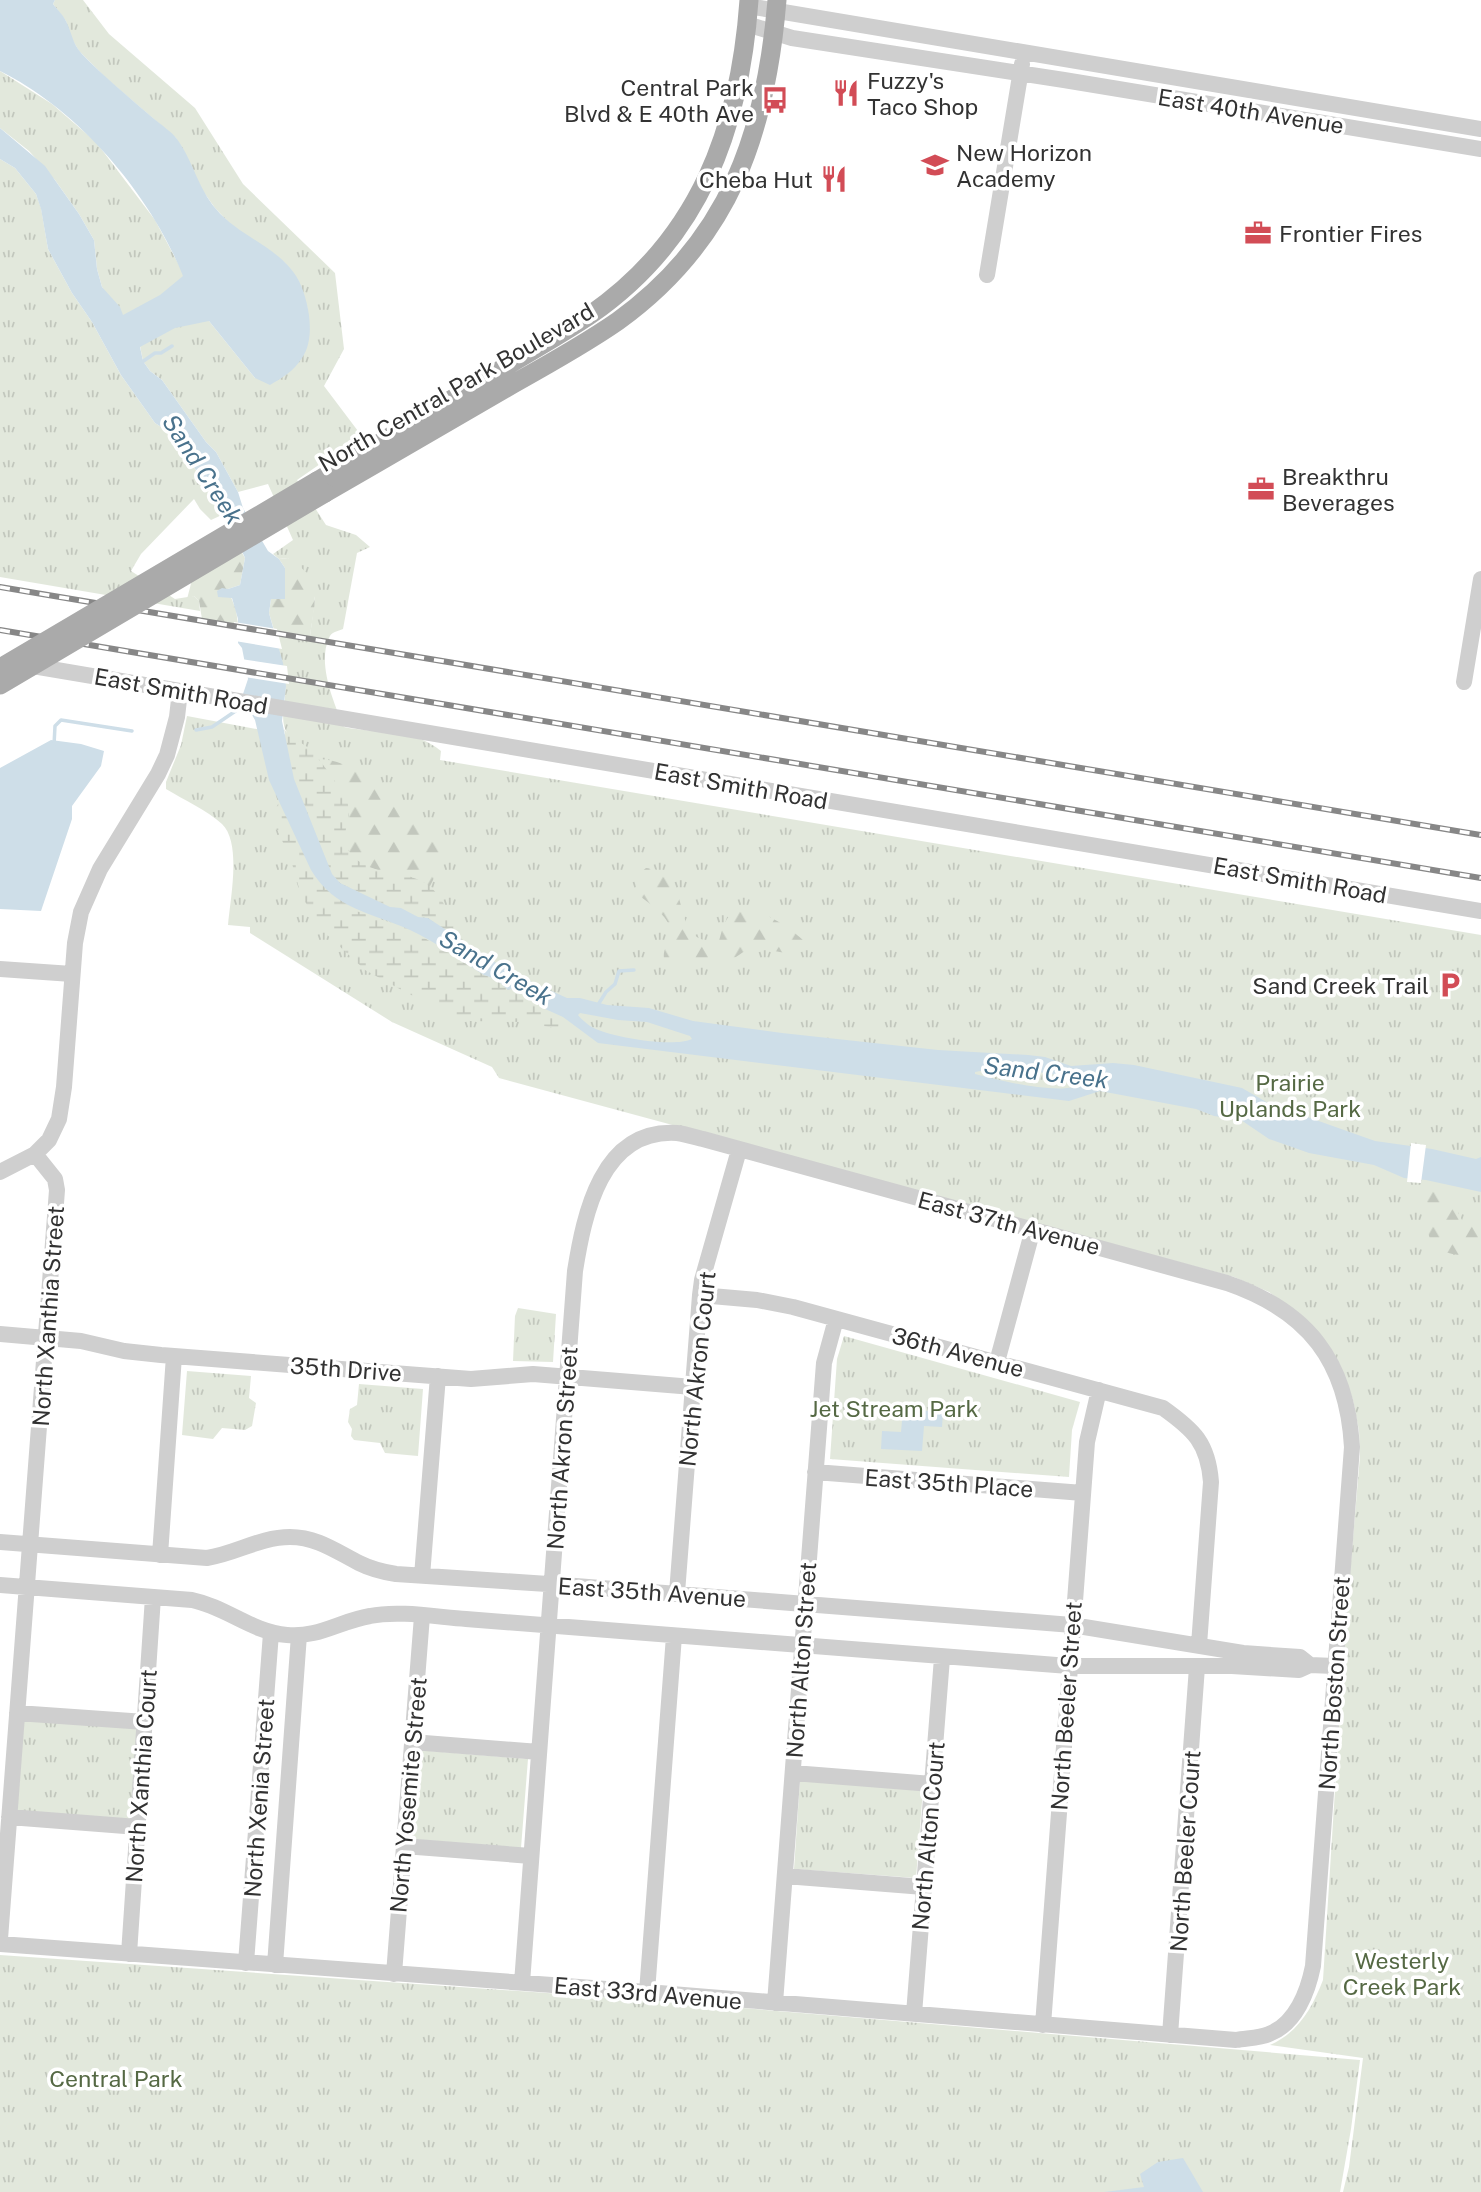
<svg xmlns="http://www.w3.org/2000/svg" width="1481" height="2192" font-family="'Public Sans',sans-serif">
	<defs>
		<pattern id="grass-tufts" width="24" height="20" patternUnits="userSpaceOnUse" patternTransform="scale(1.75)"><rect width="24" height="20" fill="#e2e8dc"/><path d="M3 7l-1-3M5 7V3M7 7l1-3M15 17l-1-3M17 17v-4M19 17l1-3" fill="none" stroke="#c2c7bd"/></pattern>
		<pattern id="forest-firs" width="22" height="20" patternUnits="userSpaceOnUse" patternTransform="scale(1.75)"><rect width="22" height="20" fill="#e2e8dc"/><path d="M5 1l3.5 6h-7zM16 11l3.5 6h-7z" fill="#c2c7bd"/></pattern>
		<pattern id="wetland-marsh" width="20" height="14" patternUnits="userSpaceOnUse" patternTransform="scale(1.75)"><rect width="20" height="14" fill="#e2e8dc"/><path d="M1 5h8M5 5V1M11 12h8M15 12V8" fill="none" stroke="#c2c7bd"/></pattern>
	</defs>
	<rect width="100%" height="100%" fill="#fff"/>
	<path fill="url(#grass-tufts)" d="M55,0H83L109,34L195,108L243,184L335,273L344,349L324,386L364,439L323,462L297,480L326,525L356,535L370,547L357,553L343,629C338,631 331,632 329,638C317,664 334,703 344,727C376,734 414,728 441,751L440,760L1481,935V2192H1343L1349,2167L1363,2058L1270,2045C1299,2032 1312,2008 1323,1980L1345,1632L1360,1456L1359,1431L1353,1400L1341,1368L1298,1313L1269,1292L1234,1277L499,1078L492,1067L392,1022L250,933V927L228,925C230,900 242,843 222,824C207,810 184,800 166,789V782L181,745L187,716L288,735C280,722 284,711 285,697C287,674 279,652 274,630L310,636L315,598L288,558L279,559L273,554L293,540L268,484L238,492L216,452L206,442L162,380L150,371L143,361L140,346L102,287L97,269L94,240L79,214L55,180L29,151L0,128V71L52,104L96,142L155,220L209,321L255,378L309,338L307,306L298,280L285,263L270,251L233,227L215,208L200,187L176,138L106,78L79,51L69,34L66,21L53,4Z
		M0,159L15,168L36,194L41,208L48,249L72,293L92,322L121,375L155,423L169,432L208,487C217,493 220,503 224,514L211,520L200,509L194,499L141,554L131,571L175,599L194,596L199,601L200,611L0,577Z
		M518,1308L556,1314L553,1362L513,1361L515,1316Z
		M844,1336L1080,1402L1072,1430L1069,1477L830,1459L837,1359Z
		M187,1371L251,1376L249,1398L256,1403L252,1426L245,1430L222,1428L213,1439L182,1435Z
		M359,1384L423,1389L418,1456L385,1453L380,1443L354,1440L351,1436L352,1429L348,1422L350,1409L357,1405Z
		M24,1720L138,1728L131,1819L17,1812Z
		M418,1750L528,1759L521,1848L411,1839Z
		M800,1780L923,1789L916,1878L794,1869Z
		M0,1955L647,2000L1360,2060L1351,2129L1340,2192H0Z"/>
	<path fill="url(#forest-firs)" d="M240,549L245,558L240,585L228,589L236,610L238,624L202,619L199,601L194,596L187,599L193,576Z
		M288,558C324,580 315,599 310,636L274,630L269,613L271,599H285V568L279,559Z
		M319,759C358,761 382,792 409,815C419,823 437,834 440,845C445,861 437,872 430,886C425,883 420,880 415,878C396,871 375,874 358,861C337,844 348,830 349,810C349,798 327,771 319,759Z
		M646,868C698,871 665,947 719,941C721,934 723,925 727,919C743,893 791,928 805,942L804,949C788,959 768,946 750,949C743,951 737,957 731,960C720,965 678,965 665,962C661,951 668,946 670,935C673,916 647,904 636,892C635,881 637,875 646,868Z
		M1422,1180C1454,1185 1448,1195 1462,1220L1476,1222L1481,1219V1250C1468,1260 1437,1255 1430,1239C1426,1228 1427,1215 1429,1204L1420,1196Z"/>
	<path fill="url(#wetland-marsh)" d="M284,729C291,738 301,742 310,749C315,753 346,795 347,801C353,818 338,836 350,853C370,878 405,868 428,885C445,898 454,926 465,944L428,918L418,917L401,908L390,907L340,883L332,874L294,779Z
		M280,801L298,842L356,911L410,929L484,975L496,979L508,990C527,986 533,1003 548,1011C557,1016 564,1017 573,1025L565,1030L522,1022L470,1021L409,994L365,970L323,931L301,895L291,860L275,825L273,812Z"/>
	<path fill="#cedee8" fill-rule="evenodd" d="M0,0H55L53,4C57,9 63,15 66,21C72,33 72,43 82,54C104,77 129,97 153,118C161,125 171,131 177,139C193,161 198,188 216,209C239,237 282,248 299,281C309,302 316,338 302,358C294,371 282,378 270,385L255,378L209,321L175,328L140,347L143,361L150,371L162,380L206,442L216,452L238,492L243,508L268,551L279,559L285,568V599H271L269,613L283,663L286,686L282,721L294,779L332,874L340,883L390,907L401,908L418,917L428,918L510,972L567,998H580L607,1005L649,1008L693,1021L782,1033L938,1050L1028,1055L1045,1057L1071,1066L1113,1063L1134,1065L1242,1088L1268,1103L1375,1141L1432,1149L1476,1159L1481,1157V1192L1426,1180L1404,1178L1374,1165L1309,1153L1269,1139L1241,1120L1214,1116L1196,1109L1100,1091L1069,1101L598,1043L563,1017L543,1008L524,992L515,988L508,990L496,979L484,975C460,960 436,942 410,930C371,912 335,910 311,870L269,780L255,720L252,715L246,713L240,703L248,679L242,648L238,643V619L232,598L218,597L217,591L222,588L228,589L240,585L245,558L215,491L208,487L169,432L155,423L121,375L92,322L72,293L48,249L41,209L36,194L15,168L0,159V128L45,166L79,214L94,240L97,269L102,287L120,307L123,315L160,295L183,276C151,195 79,110 0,71ZM580,1013L618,1020L647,1022L690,1036L692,1039C674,1048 607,1037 590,1026C586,1023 581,1019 578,1015ZM991,1069L1026,1070L1082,1079L1085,1082C1067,1098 998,1080 975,1074V1072Z
		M51,740L81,744L104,751L101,766L72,806V819L41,911L0,909V768Z
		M903,1409L943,1412L942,1427L924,1426L922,1451L881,1449L882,1431L901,1432Z
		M1183,2158L1203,2192H1104L1144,2187L1140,2174L1158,2162Z"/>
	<path fill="#fff" d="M234,622L277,629L282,649L235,641Z
		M241,659L287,666L289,684L244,677Z
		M1411,1143L1426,1145L1421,1183L1407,1182Z"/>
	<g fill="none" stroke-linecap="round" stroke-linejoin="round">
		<path stroke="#cedee8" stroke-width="3.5" d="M142,362L155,353H161L172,346
			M196,730L212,727L240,708
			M54,745L55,726L61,720L132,731
			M596,1008L606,992L615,984L619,971L634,970"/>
		<path stroke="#cfcfcf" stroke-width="16" d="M748,6L1481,129
			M747,24L792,38L1064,80L1481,149
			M987,275L1022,64
			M27,665L1481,911
			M1464,682L1481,579
			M0,969L72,974
			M0,1172L35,1154L49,1140L59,1119L64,1087L75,943L81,912L100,869L158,774L167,755L177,717L180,691
			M700,1295L757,1300L793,1307L1163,1408C1194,1430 1208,1443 1211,1482L1199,1645
			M0,1334L81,1341L124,1351L161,1355L471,1379L533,1374L693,1387
			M997,1362L1033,1229
			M815,1472L1083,1493
			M0,1542L207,1558C235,1554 260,1537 290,1537C317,1537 337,1552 359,1563C371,1569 383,1572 396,1574L563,1585L1072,1625L1243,1653L1300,1657L1310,1665
			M160,1555L174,1356
			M422,1576L438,1376
			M0,1585L192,1600C226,1607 252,1632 287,1635C318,1638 340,1621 370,1616C398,1610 437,1617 466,1619L1069,1666H1232L1299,1670L1310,1665L1334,1666
			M677,1593L700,1295L702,1280L739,1150
			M17,1713L145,1722
			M412,1742L539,1752
			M793,1773L932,1784
			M9,1817L138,1827
			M404,1846L531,1856
			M785,1876L924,1887
			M0,1939L57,1190L55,1179L35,1154
			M0,1944L647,1992L1236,2040C1247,2038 1260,2038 1269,2034C1296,2024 1308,1991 1313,1966L1352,1447C1347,1361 1308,1311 1227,1283L703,1139C695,1137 685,1134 677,1133C601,1128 584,1215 575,1271L522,1983
			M129,1954L153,1597
			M246,1963L271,1633
			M275,1965L299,1635
			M394,1974L422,1616
			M647,1992L674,1636
			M775,2003L824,1363L836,1319
			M914,2014L942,1658
			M1043,2025L1087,1442L1099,1390
			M1170,2035L1197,1667"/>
		<path stroke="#aaa" stroke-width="19" d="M317,481C376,445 436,409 495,373C526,354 559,336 590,315C700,239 740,128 749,0
			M325,493C388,457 451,420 513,384C549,364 585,344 618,321C730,240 766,133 777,0"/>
		<defs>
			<path id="rail" d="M0,587L1481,835
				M0,630L1481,878"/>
		</defs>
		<use href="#rail" stroke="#878787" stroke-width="6"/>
		<use href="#rail" stroke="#fff" stroke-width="3.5" stroke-dasharray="10" stroke-linecap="butt"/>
		<path stroke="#aaa" stroke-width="19" d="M0,668L317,481
			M0,685L325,493"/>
	</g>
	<defs>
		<symbol id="restaurant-bare" viewBox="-9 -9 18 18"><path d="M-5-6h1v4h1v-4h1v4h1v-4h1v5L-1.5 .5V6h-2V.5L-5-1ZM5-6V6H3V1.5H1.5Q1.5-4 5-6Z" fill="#d24c56" stroke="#fff" stroke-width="2.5" paint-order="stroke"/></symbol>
		<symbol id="bus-bare" viewBox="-9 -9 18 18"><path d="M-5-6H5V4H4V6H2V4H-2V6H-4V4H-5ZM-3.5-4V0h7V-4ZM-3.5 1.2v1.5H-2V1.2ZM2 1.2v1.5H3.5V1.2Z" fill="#d24c56" stroke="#fff" stroke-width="2.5" paint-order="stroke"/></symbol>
		<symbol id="school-bare" viewBox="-9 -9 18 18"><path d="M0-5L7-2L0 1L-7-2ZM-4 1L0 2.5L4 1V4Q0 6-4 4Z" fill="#d24c56" stroke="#fff" stroke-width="2.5" paint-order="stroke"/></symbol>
		<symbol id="office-bare" viewBox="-9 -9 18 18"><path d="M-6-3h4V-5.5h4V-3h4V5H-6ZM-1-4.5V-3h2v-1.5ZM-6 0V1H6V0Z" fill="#d24c56" stroke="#fff" stroke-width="2.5" paint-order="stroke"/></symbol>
		<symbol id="parking-bare" viewBox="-9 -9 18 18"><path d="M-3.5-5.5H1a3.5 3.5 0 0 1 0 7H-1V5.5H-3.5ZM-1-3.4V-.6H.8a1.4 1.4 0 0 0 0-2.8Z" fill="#d24c56" stroke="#fff" stroke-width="2.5" paint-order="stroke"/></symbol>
	</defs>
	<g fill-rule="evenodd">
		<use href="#restaurant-bare" x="827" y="74" width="38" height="38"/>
		<use href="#bus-bare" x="756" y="81" width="38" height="38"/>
		<use href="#school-bare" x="916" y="146" width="38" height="38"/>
		<use href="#restaurant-bare" x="815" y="160" width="38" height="38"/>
		<use href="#office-bare" x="1239" y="214" width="38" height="38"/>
		<use href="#office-bare" x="1242" y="470" width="38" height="38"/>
		<use href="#parking-bare" x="1431" y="966" width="38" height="38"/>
	</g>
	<g text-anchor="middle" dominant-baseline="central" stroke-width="7" stroke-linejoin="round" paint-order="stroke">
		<g font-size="23" fill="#323232" stroke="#fff" text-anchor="start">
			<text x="867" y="80">Fuzzy's<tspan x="867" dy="26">Taco Shop</tspan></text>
			<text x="754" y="87" text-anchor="end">Central Park<tspan x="754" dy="26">Blvd &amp; E 40th Ave</tspan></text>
			<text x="956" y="152">New Horizon<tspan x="956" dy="26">Academy</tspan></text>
			<text x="813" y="179" text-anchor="end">Cheba Hut</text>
			<text x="1279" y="233">Frontier Fires</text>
			<text x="1282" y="476">Breakthru<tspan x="1282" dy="26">Beverages</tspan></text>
			<text x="1429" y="985" text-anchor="end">Sand Creek Trail</text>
		</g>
		<g font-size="23" fill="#323232" stroke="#fff">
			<text transform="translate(1251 111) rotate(9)">East 40th Avenue</text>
			<text transform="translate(456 387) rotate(-30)">North Central Park Boulevard</text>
			<text transform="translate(181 691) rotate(10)">East Smith Road</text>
			<text transform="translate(741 786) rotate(10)">East Smith Road</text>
			<text transform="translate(1300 880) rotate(10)">East Smith Road</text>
			<text transform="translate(1009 1223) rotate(15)">East 37th Avenue</text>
			<text transform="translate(48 1316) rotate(-86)">North Xanthia Street</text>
			<text transform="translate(958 1352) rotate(15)">36th Avenue</text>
			<text transform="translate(346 1369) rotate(4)">35th Drive</text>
			<text transform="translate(697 1369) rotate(-84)">North Akron Court</text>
			<text transform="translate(562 1448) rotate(-86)">North Akron Street</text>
			<text transform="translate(949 1483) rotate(4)">East 35th Place</text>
			<text transform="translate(652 1592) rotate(4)">East 35th Avenue</text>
			<text transform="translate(801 1660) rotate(-86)">North Alton Street</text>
			<text transform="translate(1334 1683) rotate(-86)">North Boston Street</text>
			<text transform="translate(1066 1706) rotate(-86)">North Beeler Street</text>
			<text transform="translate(141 1776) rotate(-86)">North Xanthia Court</text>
			<text transform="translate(408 1795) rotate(-85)">North Yosemite Street</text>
			<text transform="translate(259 1798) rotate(-86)">North Xenia Street</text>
			<text transform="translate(928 1836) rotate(-85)">North Alton Court</text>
			<text transform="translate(1185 1851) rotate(-86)">North Beeler Court</text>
			<text transform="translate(648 1993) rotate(5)">East 33rd Avenue</text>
		</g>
		<g font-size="23" fill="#556944" stroke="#fff">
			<text x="1290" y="1082">Prairie<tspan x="1290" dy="26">Uplands Park</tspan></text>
			<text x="894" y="1408">Jet Stream Park</text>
			<text x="1402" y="1960">Westerly<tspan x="1402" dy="26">Creek Park</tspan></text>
			<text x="116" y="2078">Central Park</text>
		</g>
		<g font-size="24" font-style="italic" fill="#49728c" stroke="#fff">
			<text transform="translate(203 469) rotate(57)">Sand Creek</text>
			<text transform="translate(496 967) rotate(30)">Sand Creek</text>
			<text transform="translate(1046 1072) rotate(7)">Sand Creek</text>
		</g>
	</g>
</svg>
